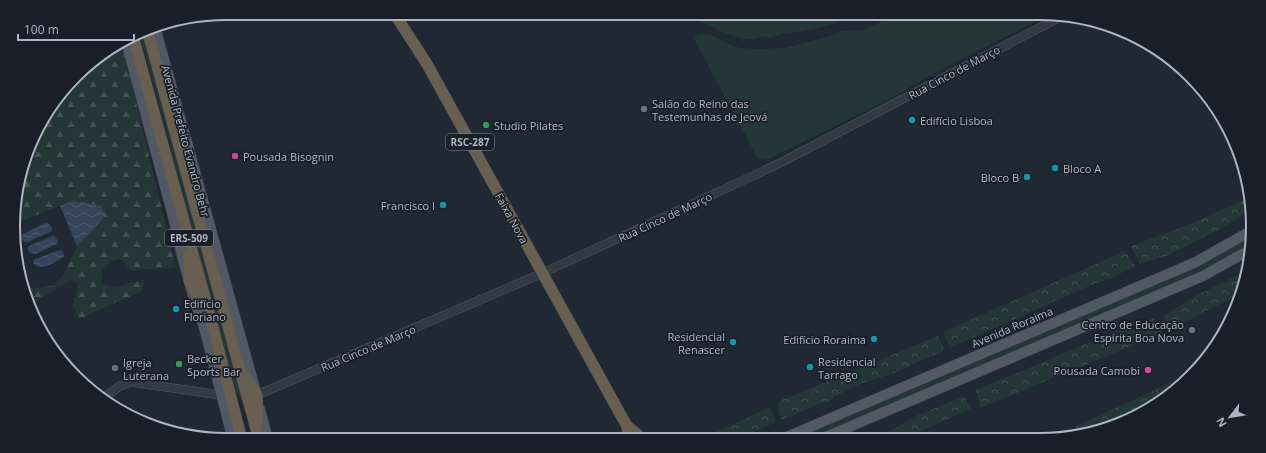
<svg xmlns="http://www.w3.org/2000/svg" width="1266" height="453" font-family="'Open Sans',sans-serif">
	<defs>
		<pattern id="forest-firs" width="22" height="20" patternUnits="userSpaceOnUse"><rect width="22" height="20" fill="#253636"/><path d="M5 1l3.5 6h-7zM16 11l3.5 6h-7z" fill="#425151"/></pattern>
		<pattern id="park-crowns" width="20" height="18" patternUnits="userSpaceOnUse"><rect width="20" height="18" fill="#253636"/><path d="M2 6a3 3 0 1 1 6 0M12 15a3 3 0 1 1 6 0" fill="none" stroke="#425151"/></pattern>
		<pattern id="water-waves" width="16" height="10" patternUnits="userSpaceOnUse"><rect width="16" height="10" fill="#354459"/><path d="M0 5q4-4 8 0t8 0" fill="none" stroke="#505d6f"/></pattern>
	</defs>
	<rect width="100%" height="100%" fill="#202833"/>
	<path fill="#253636" d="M695,13H875L854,20L839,21L831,25L800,32L784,33L769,38L762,36L755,39H743L719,31L712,26L700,22Z
		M933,13H1039L1050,14L940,70L884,102L766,160L759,159L756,155L695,41V36L703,34L711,35L733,46L741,48L757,49L785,48L830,36L841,31L862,30L881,22Z
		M144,30L246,406L236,392L161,111L139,33Z
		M1249,238L1248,246L1245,248L1201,271L811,439H795L1198,266Z"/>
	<path fill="url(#forest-firs)" d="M122,44L176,268L131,270L121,259L111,261L102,270L101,284L116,288L128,283L144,280L142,291L79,319L73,305L78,284L71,280L31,305L20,282V276L32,288L54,286L63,276L77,246L103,219L73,201L16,223L15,199L35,132L86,66Z"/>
	<path fill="url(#park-crowns)" d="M1251,197L1250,210L1224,227L1169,255L1140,264L1131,246L1188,225Z
		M1125,251L1135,266C1124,271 1107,282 1096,283L950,348L943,332Z
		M1246,271V282L1241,293L1168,331L1164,316L1195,296Z
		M1154,318L1163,333L980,408L976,390L1116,331Z
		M938,336L945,350L894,373L860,384L836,396L830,401L824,402L781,420L777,402Z
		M1177,380L1180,387L1134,418L1080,434L1076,426Z
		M964,396L971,409L905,438L873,439L898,427L911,418Z
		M770,407L776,422L738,439H701Z"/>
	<path fill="url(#water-waves)" d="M73,201L102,206L103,219L77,246L60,206Z
		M47,222L52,227V231L49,233L38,237L28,242H24L22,238L23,234Z
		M54,235L58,241L57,244L36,254L30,253L28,249L29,246Z
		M60,250L63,251L64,257C56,261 41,273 33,263L34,260L38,258Z"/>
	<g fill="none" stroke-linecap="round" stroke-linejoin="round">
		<defs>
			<path id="minor" d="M257,395L543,273L757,174L782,162L1062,16
				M102,399L120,386L131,382L221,395"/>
			<path id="major" d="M155,27L255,389
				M126,41L173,216L182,256L194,299L204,327L233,440
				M260,409L268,440
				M782,439L1196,262L1249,232
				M821,439L1203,276L1248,251"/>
			<path id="highway" d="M394,13L427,64L623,419L627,426L629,439
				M147,29L259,440
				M133,36L209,312L242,440
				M189,253V280L203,302
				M245,376L257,395L258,421
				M627,426L637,434L640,439"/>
		</defs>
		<use href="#minor" stroke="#515862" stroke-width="9"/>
		<use href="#major" stroke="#3d434d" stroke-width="11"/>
		<use href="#highway" stroke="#3b424b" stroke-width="12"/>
		<use href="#minor" stroke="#333a44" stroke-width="8"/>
		<use href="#major" stroke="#515964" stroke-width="10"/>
		<use href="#highway" stroke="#695f51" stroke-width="11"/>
	</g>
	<g fill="#6b7280" stroke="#191f28" stroke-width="1.5">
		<circle cx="644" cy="109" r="4"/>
		<circle cx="1192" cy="330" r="4"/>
		<circle cx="115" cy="368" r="4"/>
	</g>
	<g fill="#0f9aa8" stroke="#191f28" stroke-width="1.5">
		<circle cx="912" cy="120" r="4"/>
		<circle cx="1055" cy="168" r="4"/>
		<circle cx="1027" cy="177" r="4"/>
		<circle cx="443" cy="205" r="4"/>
		<circle cx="176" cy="309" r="4"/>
		<circle cx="874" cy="339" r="4"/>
		<circle cx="733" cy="342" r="4"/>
		<circle cx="810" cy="367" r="4"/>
	</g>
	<g fill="#2e9e5b" stroke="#191f28" stroke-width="1.5">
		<circle cx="486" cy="125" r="4"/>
		<circle cx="179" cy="364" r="4"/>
	</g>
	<g fill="#d1479c" stroke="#191f28" stroke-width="1.5">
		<circle cx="235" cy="156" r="4"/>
		<circle cx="1148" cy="370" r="4"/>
	</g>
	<g text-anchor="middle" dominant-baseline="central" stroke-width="3.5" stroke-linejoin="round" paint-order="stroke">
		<g fill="#191f28" stroke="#818893" stroke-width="1">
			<rect x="446" y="134" width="48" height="16" rx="3"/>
			<rect x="165" y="230" width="48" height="16" rx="3"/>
		</g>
		<g font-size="10" font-weight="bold" fill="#adb5c1">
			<text x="470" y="142">RSC-287</text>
			<text x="189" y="238">ERS-509</text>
		</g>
		<g font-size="11" fill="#adb5c1" stroke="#191f28">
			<text transform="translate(954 72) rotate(-28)">Rua Cinco de Março</text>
			<text transform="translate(186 141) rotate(75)">Avenida Prefeito Evandro Behr</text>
			<text transform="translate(665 217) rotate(-25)">Rua Cinco de Março</text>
			<text transform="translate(512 218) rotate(61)">Faixa Nova</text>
			<text transform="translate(1012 327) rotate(-23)">Avenida Roraima</text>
			<text transform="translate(368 348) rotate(-23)">Rua Cinco de Março</text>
		</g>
		<g font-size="11" fill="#adb5c1" stroke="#191f28" text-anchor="start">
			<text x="652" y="103">Salão do Reino das<tspan x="652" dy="13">Testemunhas de Jeová</tspan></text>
			<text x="920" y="120">Edifício Lisboa</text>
			<text x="494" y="125">Studio Pilates</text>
			<text x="243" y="156">Pousada Bisognin</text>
			<text x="1063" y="168">Bloco A</text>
			<text x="1019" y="177" text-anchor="end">Bloco B</text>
			<text x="435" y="205" text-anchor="end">Francisco I</text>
			<text x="184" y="303">Edifício<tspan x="184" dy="13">Floriano</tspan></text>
			<text x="1184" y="324" text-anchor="end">Centro de Educação<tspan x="1184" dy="13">Espírita Boa Nova</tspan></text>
			<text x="725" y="336" text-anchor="end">Residencial<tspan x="725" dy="13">Renascer</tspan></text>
			<text x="866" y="339" text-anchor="end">Edifício Roraima</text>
			<text x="187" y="358">Becker<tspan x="187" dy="13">Sports Bar</tspan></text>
			<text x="818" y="361">Residencial<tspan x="818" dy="13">Tarrago</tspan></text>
			<text x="123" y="362">Igreja<tspan x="123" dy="13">Luterana</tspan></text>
			<text x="1140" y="370" text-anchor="end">Pousada Camobi</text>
		</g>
	</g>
	<path d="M0 0H1266V453H0ZM226 20H1040A206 206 0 0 1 1246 226V227A206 206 0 0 1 1040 433H226A206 206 0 0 1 20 227V226A206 206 0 0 1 226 20Z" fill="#191f28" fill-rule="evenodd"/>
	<path fill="none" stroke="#adb5c1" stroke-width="2" d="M226 20H1040A206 206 0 0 1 1246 226V227A206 206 0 0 1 1040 433H226A206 206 0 0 1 20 227V226A206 206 0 0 1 226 20Z"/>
	<g transform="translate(1230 417) rotate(239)" stroke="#191f28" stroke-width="3" paint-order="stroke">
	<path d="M0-3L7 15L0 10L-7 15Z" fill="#adb5c1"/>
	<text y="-6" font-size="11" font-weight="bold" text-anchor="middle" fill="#adb5c1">N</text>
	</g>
	<path d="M18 34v6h116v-6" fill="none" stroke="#adb5c1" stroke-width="2"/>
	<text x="24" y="34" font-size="12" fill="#adb5c1" stroke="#191f28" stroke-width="3" paint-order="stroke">100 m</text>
</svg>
